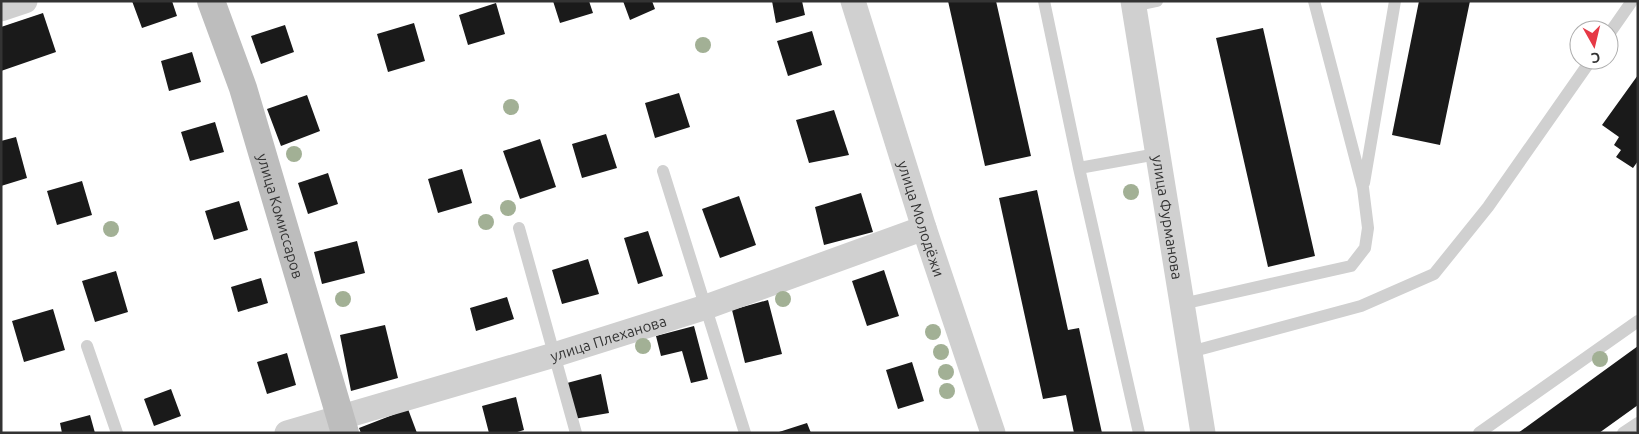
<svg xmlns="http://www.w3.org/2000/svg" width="1639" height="434" font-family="Ubuntu,sans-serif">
	<rect width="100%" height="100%" fill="#fff"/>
	<path fill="#1a1a1a" d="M132,1H172L177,16L142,28Z
		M553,1H589L593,13L560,23Z
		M623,1H652L655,9L630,20Z
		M772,1H802L805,15L776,23Z
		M948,1H996L1031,156L985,166Z
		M1419,1H1470L1440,145L1392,135Z
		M496,3L505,34L468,45L459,15Z
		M43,13L56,52L1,71V27Z
		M414,23L425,61L388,72L377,34Z
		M285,25L294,52L261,64L251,36Z
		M1263,28L1315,256L1268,267L1216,38Z
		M812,31L822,65L788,76L777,41Z
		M192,52L201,82L169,91L161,61Z
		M1638,75V161L1633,168L1616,157L1621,150L1614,145L1619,137L1602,125Z
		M679,93L690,127L655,138L645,103Z
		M307,95L320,131L281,146L267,109Z
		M834,110L849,155L809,163L796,120Z
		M215,122L224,152L190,161L181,132Z
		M606,134L617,168L582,178L572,144Z
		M16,137L27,178L1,186V141Z
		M540,139L556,187L520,199L503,151Z
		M462,169L472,203L438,213L428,179Z
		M328,173L338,204L308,214L298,183Z
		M82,181L92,215L57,225L47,191Z
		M1037,190L1068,330L1079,328L1102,433H1074L1066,395L1043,399L999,198Z
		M861,193L873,232L824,245L815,207Z
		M739,196L756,245L720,258L702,209Z
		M239,201L248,230L214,240L205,211Z
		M648,231L663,276L638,284L624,238Z
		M357,241L365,273L322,284L314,252Z
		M588,259L599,294L562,304L552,270Z
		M884,270L899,316L867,326L852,281Z
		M116,271L128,312L95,322L82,281Z
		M261,278L268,303L238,312L231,287Z
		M507,297L514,319L476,331L470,308Z
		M768,300L782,354L745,363L732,310Z
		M53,309L65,350L24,362L12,321Z
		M385,325L398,378L351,391L340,335Z
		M694,326L708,379L691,383L682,351L661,356L656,336Z
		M1638,346V405L1599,433H1518Z
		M287,353L296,385L267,394L257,362Z
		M912,362L924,401L898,409L886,370Z
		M601,374L609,413L574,419L567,383Z
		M171,389L181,416L154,426L144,399Z
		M516,397L524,430L514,433H489L482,406Z
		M408,409L417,433H361L359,428Z
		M90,415L95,433H62L60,423Z
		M807,423L811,433H779V432Z"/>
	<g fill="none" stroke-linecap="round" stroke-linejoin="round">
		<path stroke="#d0d0d0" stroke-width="12" d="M1044,1L1079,168L1139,433
			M1133,6L1157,1
			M1609,34L1632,1
			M1079,168L1157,154
			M663,171L745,433
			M1364,183L1395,1
			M519,228L576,433
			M1182,304L1351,266L1365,248L1368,228L1363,188L1314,1
			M87,346L117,433
			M1190,352L1361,306L1434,274L1488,207L1591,60
			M1479,433L1638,321
			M1623,433L1638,423"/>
		<g stroke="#d0d0d0" stroke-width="25">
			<path id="s1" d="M853,1L924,228L993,433"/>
			<path id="s2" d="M1133,1L1203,433"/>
			<path d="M1,9L25,1"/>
			<path id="s3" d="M287,433L554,355L706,307L924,228"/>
		</g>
		<path stroke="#bdbdbd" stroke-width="28" id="s4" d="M211,1L243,88L345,433"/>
	</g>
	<g fill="#a2b095">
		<circle cx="703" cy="45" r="8"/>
		<circle cx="511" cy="107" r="8"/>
		<circle cx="294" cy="154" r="8"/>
		<circle cx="1131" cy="192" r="8"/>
		<circle cx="508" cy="208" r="8"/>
		<circle cx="486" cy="222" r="8"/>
		<circle cx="111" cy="229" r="8"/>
		<circle cx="343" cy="299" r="8"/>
		<circle cx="783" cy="299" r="8"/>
		<circle cx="933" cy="332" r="8"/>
		<circle cx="643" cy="346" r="8"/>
		<circle cx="941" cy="352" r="8"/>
		<circle cx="1600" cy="359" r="8"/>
		<circle cx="946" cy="372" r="8"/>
		<circle cx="947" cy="391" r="8"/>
	</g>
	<g text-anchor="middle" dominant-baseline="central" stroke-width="5" stroke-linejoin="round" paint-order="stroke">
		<g font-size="15" fill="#333" stroke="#fff">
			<text stroke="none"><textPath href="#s4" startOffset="226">улица Комиссаров</textPath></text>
			<text stroke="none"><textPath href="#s1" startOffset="228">улица Молодёжи</textPath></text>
			<text stroke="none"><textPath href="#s2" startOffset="219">улица Фурманова</textPath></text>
			<text stroke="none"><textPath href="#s3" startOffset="335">улица Плеханова</textPath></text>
		</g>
	</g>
	<rect width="1639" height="434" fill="none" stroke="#333333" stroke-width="5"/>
	<g transform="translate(1594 45) rotate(172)"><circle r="24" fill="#ffffff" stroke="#adadad"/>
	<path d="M0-4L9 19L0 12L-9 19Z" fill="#e63946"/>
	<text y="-8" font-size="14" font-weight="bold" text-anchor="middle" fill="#333333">С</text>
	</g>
</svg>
